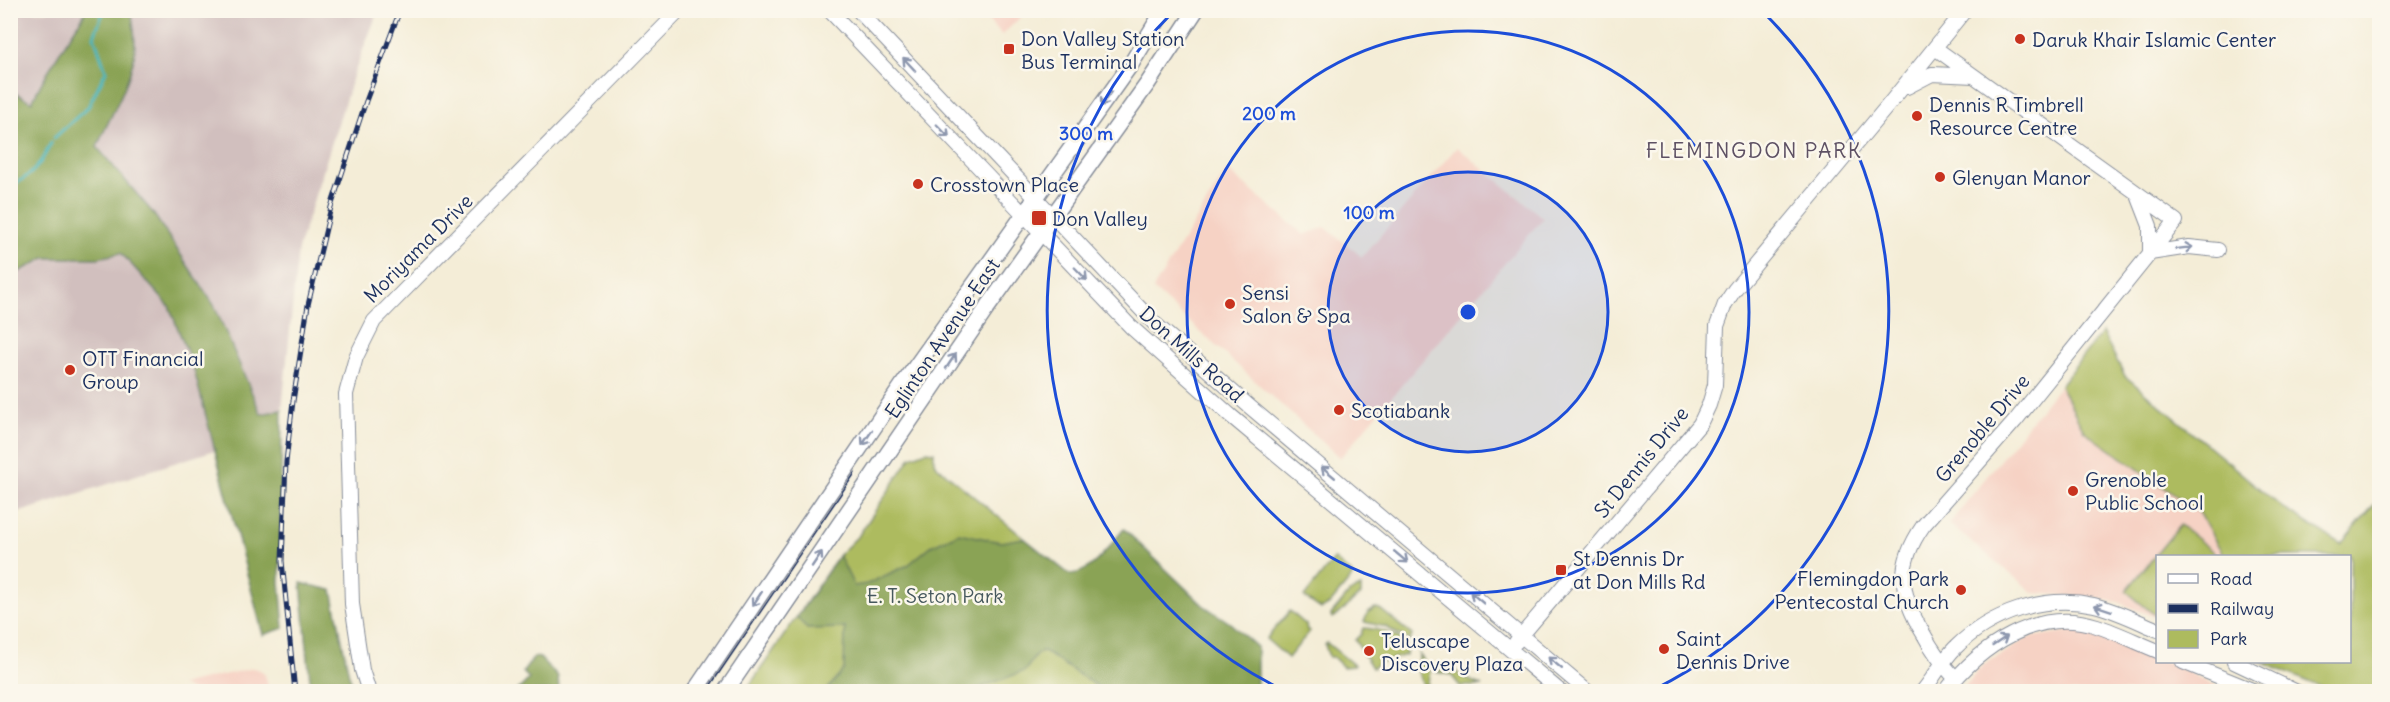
<svg xmlns="http://www.w3.org/2000/svg" width="2390" height="702" font-family="Delius,sans-serif">
	<rect width="100%" height="100%" fill="#fbf7ec"/>
	<filter id="ink" filterUnits="userSpaceOnUse"><feTurbulence type="fractalNoise" baseFrequency=".0167" numOctaves="2"/><feDisplacementMap in="SourceGraphic" scale="12" xChannelSelector="R" yChannelSelector="G"/><feConvolveMatrix kernelMatrix="1 2 1 2 8 2 1 2 1" color-interpolation-filters="sRGB"/></filter>
	<filter id="wash" filterUnits="userSpaceOnUse"><feTurbulence type="fractalNoise" baseFrequency=".008" numOctaves="4" result="noise"/><feDisplacementMap in="SourceGraphic" scale="24" xChannelSelector="R" yChannelSelector="G"/><feGaussianBlur stdDeviation="1.35" result="paint"/><feColorMatrix in="noise" values="0 0 0 0 0 0 0 0 0 0 0 0 0 0 0 0 0 1.4 0 .05"/><feComposite in="paint" operator="in"/></filter>
	<g filter="url(#wash)">
		<rect width="100%" height="100%" fill="#f4edd7"/>
		<path fill="#f6d2c4" d="M979,11H1027L1002,35Z
			M1457,147L1543,218L1340,458L1153,289L1227,170L1304,235L1325,227L1362,257Z
			M2060,385L2084,431L2199,512L2223,555L2158,556L2157,618L2118,602L2086,597L2034,593L1949,524Z
			M2081,629L2157,657L2158,662H2167L2218,687L2214,692H1960L1982,666L2028,638Z
			M253,668L260,670L265,675L270,691H194L180,685Z"/>
		<path fill="#d1bfbe" d="M10,11H378L353,76L298,249L282,410L261,414L214,305L153,213L100,149L29,101L11,91Z
			M121,253L169,306L194,370L215,450L11,515V276L45,258H98Z"/>
		<path fill="#adbb5e" stroke="#64755e" stroke-width="1.5" d="M2102,332L2125,376L2284,509L2341,544L2379,499V691H2331L2261,662H2350V556H2224L2199,512L2084,431L2060,385Z
			M926,451L934,452V461L937,466L1024,538L1021,539L1081,587L1254,692H745L839,555L859,535L911,457Z
			M2180,525L2216,554L2214,556H2158L2157,617L2126,591Z
			M1334,559L1352,574V577L1329,605L1321,609L1304,597Z
			M1361,587V595C1350,601 1343,614 1332,618L1331,615L1350,592Z
			M1375,608L1380,609L1412,635L1410,641L1386,627L1364,622L1368,612Z
			M1290,611L1306,625L1307,630L1310,631L1288,658L1266,639Z
			M1363,628C1379,629 1394,633 1407,643L1406,655L1379,663L1372,668L1355,640L1361,634Z
			M1327,643L1354,665V666L1343,667L1333,657H1329L1325,645Z
			M1419,654L1430,672L1427,686L1423,685L1418,672Z
			M1450,666L1461,676L1482,686H1460L1451,675L1436,672Z"/>
		<path fill="#8aa355" stroke="#52695a" stroke-width="1.5" d="M86,11H131C134,25 136,42 134,57C128,88 109,118 97,147L153,213L214,305L261,414L282,410L280,582L284,628L263,635L194,370L169,306L121,253L98,258H45L11,276L10,146L16,138L11,132V91L32,102C46,70 68,41 86,11Z
			M1124,529L1203,605L1230,623L1257,647V691H1104L1043,651L1036,655L1025,671L971,691H826L844,669L845,628L807,629L797,617L839,555L854,586L867,584L908,565L931,546L959,533L1001,542L1024,538L1069,574C1092,575 1110,544 1124,529Z
			M301,583L332,590L349,675L355,691H311Z
			M534,657L540,658L558,677L559,691H517L529,679L523,672Z"/>
		<g fill="none" stroke-linecap="round" stroke-linejoin="round">
			<path stroke="#46b6bc" stroke-width="3" d="M54,138L88,107L106,71L94,36L104,10
				M10,186C34,175 40,165 51,143"/>
		</g>
	</g>
	<g filter="url(#ink)">
		<g fill="none" stroke-linecap="round" stroke-linejoin="round">
			<defs>
				<path id="secondary" d="M829,10L1131,327L1231,416L1561,692
					M858,10L1153,322L1250,407L1588,692
					M1935,48L2176,221L2015,421L1923,526C1896,565 1899,594 1923,633C1932,650 1942,664 1955,678
					M1907,87L1932,74L1974,76
					M2138,195L2150,226V253
					M2150,253L2189,247L2218,250
					M1516,642L1700,424L1709,405L1715,385L1717,326L1725,304L1735,289L1890,103L1965,10
					M2183,662L2257,692
					M2234,662L2297,692
					M369,692L362,670L352,604L346,394L356,357L374,321L680,10
					M1922,692C1934,678 1942,661 1955,648C1990,613 2044,594 2094,605C2115,610 2137,621 2158,630
					M1945,692C1979,647 2038,606 2097,626C2118,633 2138,643 2158,651"/>
				<path id="primary" d="M694,692L904,383L1131,64L1164,10
					M725,692L987,308L1148,83L1196,10"/>
			</defs>
			<use href="#secondary" stroke="#888e9a" stroke-width="16"/>
			<use href="#primary" stroke="#888e9a" stroke-width="18"/>
			<use href="#secondary" stroke="#fff" stroke-width="14"/>
			<use href="#primary" stroke="#fff" stroke-width="15"/>
			<path stroke="#1b2f5e" stroke-width="1.5" d="M706,692L855,473"/>
			<defs>
				<path id="rail" d="M295,692L282,561L286,462L293,401L308,305L331,207L366,101L400,10"/>
			</defs>
			<use href="#rail" stroke="#1b2f5e" stroke-width="5"/>
			<use href="#rail" stroke="#fbf7ec" stroke-width="3" stroke-dasharray="9" stroke-linecap="butt"/>
		</g>
		<defs><path id="oneway-shaft" d="M-6 0H5M1.5-3L5.5 0L1.5 3" fill="none" stroke-width="1.6" stroke-linecap="round" stroke-linejoin="round" transform="scale(1.5)"/></defs>
		<g stroke="#8d97ae">
			<use href="#oneway-shaft" transform="translate(909 64) rotate(-133)"/>
			<use href="#oneway-shaft" transform="translate(1106 99) rotate(125)"/>
			<use href="#oneway-shaft" transform="translate(943 131) rotate(46)"/>
			<use href="#oneway-shaft" transform="translate(2184 248) rotate(-7)"/>
			<use href="#oneway-shaft" transform="translate(1081 274) rotate(46)"/>
			<use href="#oneway-shaft" transform="translate(951 361) rotate(-56)"/>
			<use href="#oneway-shaft" transform="translate(867 438) rotate(124)"/>
			<use href="#oneway-shaft" transform="translate(1328 472) rotate(-140)"/>
			<use href="#oneway-shaft" transform="translate(1401 557) rotate(40)"/>
			<use href="#oneway-shaft" transform="translate(817 559) rotate(-56)"/>
			<use href="#oneway-shaft" transform="translate(1477 598) rotate(-140)"/>
			<use href="#oneway-shaft" transform="translate(757 599) rotate(124)"/>
			<use href="#oneway-shaft" transform="translate(2103 608) rotate(-162)"/>
			<use href="#oneway-shaft" transform="translate(2000 641) rotate(-34)"/>
			<use href="#oneway-shaft" transform="translate(1555 663) rotate(-140)"/>
		</g>
	</g>
	<circle cx="1468" cy="312" r="140" fill="#1d4ed8" fill-opacity=".12"/>
	<g fill="none" stroke="#1d4ed8" stroke-width="3">
		<circle cx="1468" cy="312" r="140"/>
		<circle cx="1468" cy="312" r="281"/>
		<path d="M1283 690A421 421 0 0 1 1173 12M1763 12A421 421 0 0 1 1653 690"/>
	</g>
	<g fill="#c8321e" stroke="#fbf7ec" stroke-width="2">
		<circle cx="2020" cy="39" r="6"/>
		<rect x="1003" y="43" width="12" height="12" rx="3"/>
		<circle cx="1917" cy="116" r="6"/>
		<circle cx="1940" cy="177" r="6"/>
		<circle cx="918" cy="184" r="6"/>
		<rect x="1031" y="210" width="16" height="16" rx="3"/>
		<circle cx="1230" cy="304" r="6"/>
		<circle cx="70" cy="370" r="6"/>
		<circle cx="1339" cy="410" r="6"/>
		<circle cx="2073" cy="491" r="6"/>
		<rect x="1555" y="564" width="12" height="12" rx="3"/>
		<circle cx="1961" cy="590" r="6"/>
		<circle cx="1664" cy="649" r="6"/>
		<circle cx="1369" cy="651" r="6"/>
	</g>
	<g text-anchor="middle" dominant-baseline="central" stroke-width="5" stroke-linejoin="round" paint-order="stroke">
		<g font-size="20" fill="#1b2f5e" stroke="#fbf7ec" text-anchor="start">
			<text x="1021" y="38">Don Valley Station<tspan x="1021" dy="23">Bus Terminal</tspan></text>
			<text x="2032" y="39">Daruk Khair Islamic Center</text>
			<text x="1929" y="104">Dennis R Timbrell<tspan x="1929" dy="23">Resource Centre</tspan></text>
			<text x="1952" y="177">Glenyan Manor</text>
			<text x="930" y="184">Crosstown Place</text>
			<text x="1052" y="218">Don Valley</text>
			<text x="1242" y="292">Sensi<tspan x="1242" dy="23">Salon &amp; Spa</tspan></text>
			<text x="82" y="358">OTT Financial<tspan x="82" dy="23">Group</tspan></text>
			<text x="1351" y="410">Scotiabank</text>
			<text x="2085" y="479">Grenoble<tspan x="2085" dy="23">Public School</tspan></text>
			<text x="1573" y="558">St Dennis Dr<tspan x="1573" dy="23">at Don Mills Rd</tspan></text>
			<text x="1949" y="578" text-anchor="end">Flemingdon Park<tspan x="1949" dy="23">Pentecostal Church</tspan></text>
			<text x="1676" y="638">Saint<tspan x="1676" dy="23">Dennis Drive</tspan></text>
			<text x="1381" y="640">Teluscape<tspan x="1381" dy="23">Discovery Plaza</tspan></text>
		</g>
		<g font-size="20" fill="#1b2f5e" stroke="#fbf7ec">
			<text transform="translate(418 248) rotate(-45)">Moriyama Drive</text>
			<text transform="translate(942 338) rotate(-56)">Eglinton Avenue East</text>
			<text transform="translate(1192 354) rotate(42)">Don Mills Road</text>
			<text transform="translate(1982 428) rotate(-50)">Grenoble Drive</text>
			<text transform="translate(1641 462) rotate(-51)">St Dennis Drive</text>
		</g>
		<g font-size="20" fill="#47595e" stroke="#fbf7ec">
			<text x="935" y="595">E. T. Seton Park</text>
		</g>
		<g font-size="21" letter-spacing="1.5" fill="#5e5164" stroke="#fbf7ec">
			<text x="1754" y="150">FLEMINGDON PARK</text>
		</g>
	</g>
	<circle cx="1468" cy="312" r="9" fill="#1d4ed8" stroke="#fbf7ec" stroke-width="3"/>
	<g font-size="18" text-anchor="middle" font-weight="bold" fill="#1d4ed8" stroke="#fbf7ec" stroke-width="5" stroke-linejoin="round" paint-order="stroke">
		<text x="1269" y="120">200 m</text>
		<text x="1086" y="140">300 m</text>
		<text x="1369" y="219">100 m</text>
	</g>
	<rect width="2390" height="702" fill="none" stroke="#fbf7ec" stroke-width="36"/>
	<rect x="2156" y="555" width="195" height="108" fill="#fbf7ec" stroke="#a1a7b3" stroke-width="1.5"/>
	<rect x="2168" y="574" width="30" height="9" fill="#ffffff" stroke="#a1a7b3" stroke-width="1.5"/>
	<text x="2210" y="585" font-size="18" fill="#1b2f5e">Road</text>
	<rect x="2168" y="604" width="30" height="9" fill="#1b2f5e" stroke="#a1a7b3" stroke-width="1.5"/>
	<text x="2210" y="615" font-size="18" fill="#1b2f5e">Railway</text>
	<rect x="2168" y="630" width="30" height="18" fill="#adbb5e" stroke="#a1a7b3" stroke-width="1.5"/>
	<text x="2210" y="645" font-size="18" fill="#1b2f5e">Park</text>
</svg>
